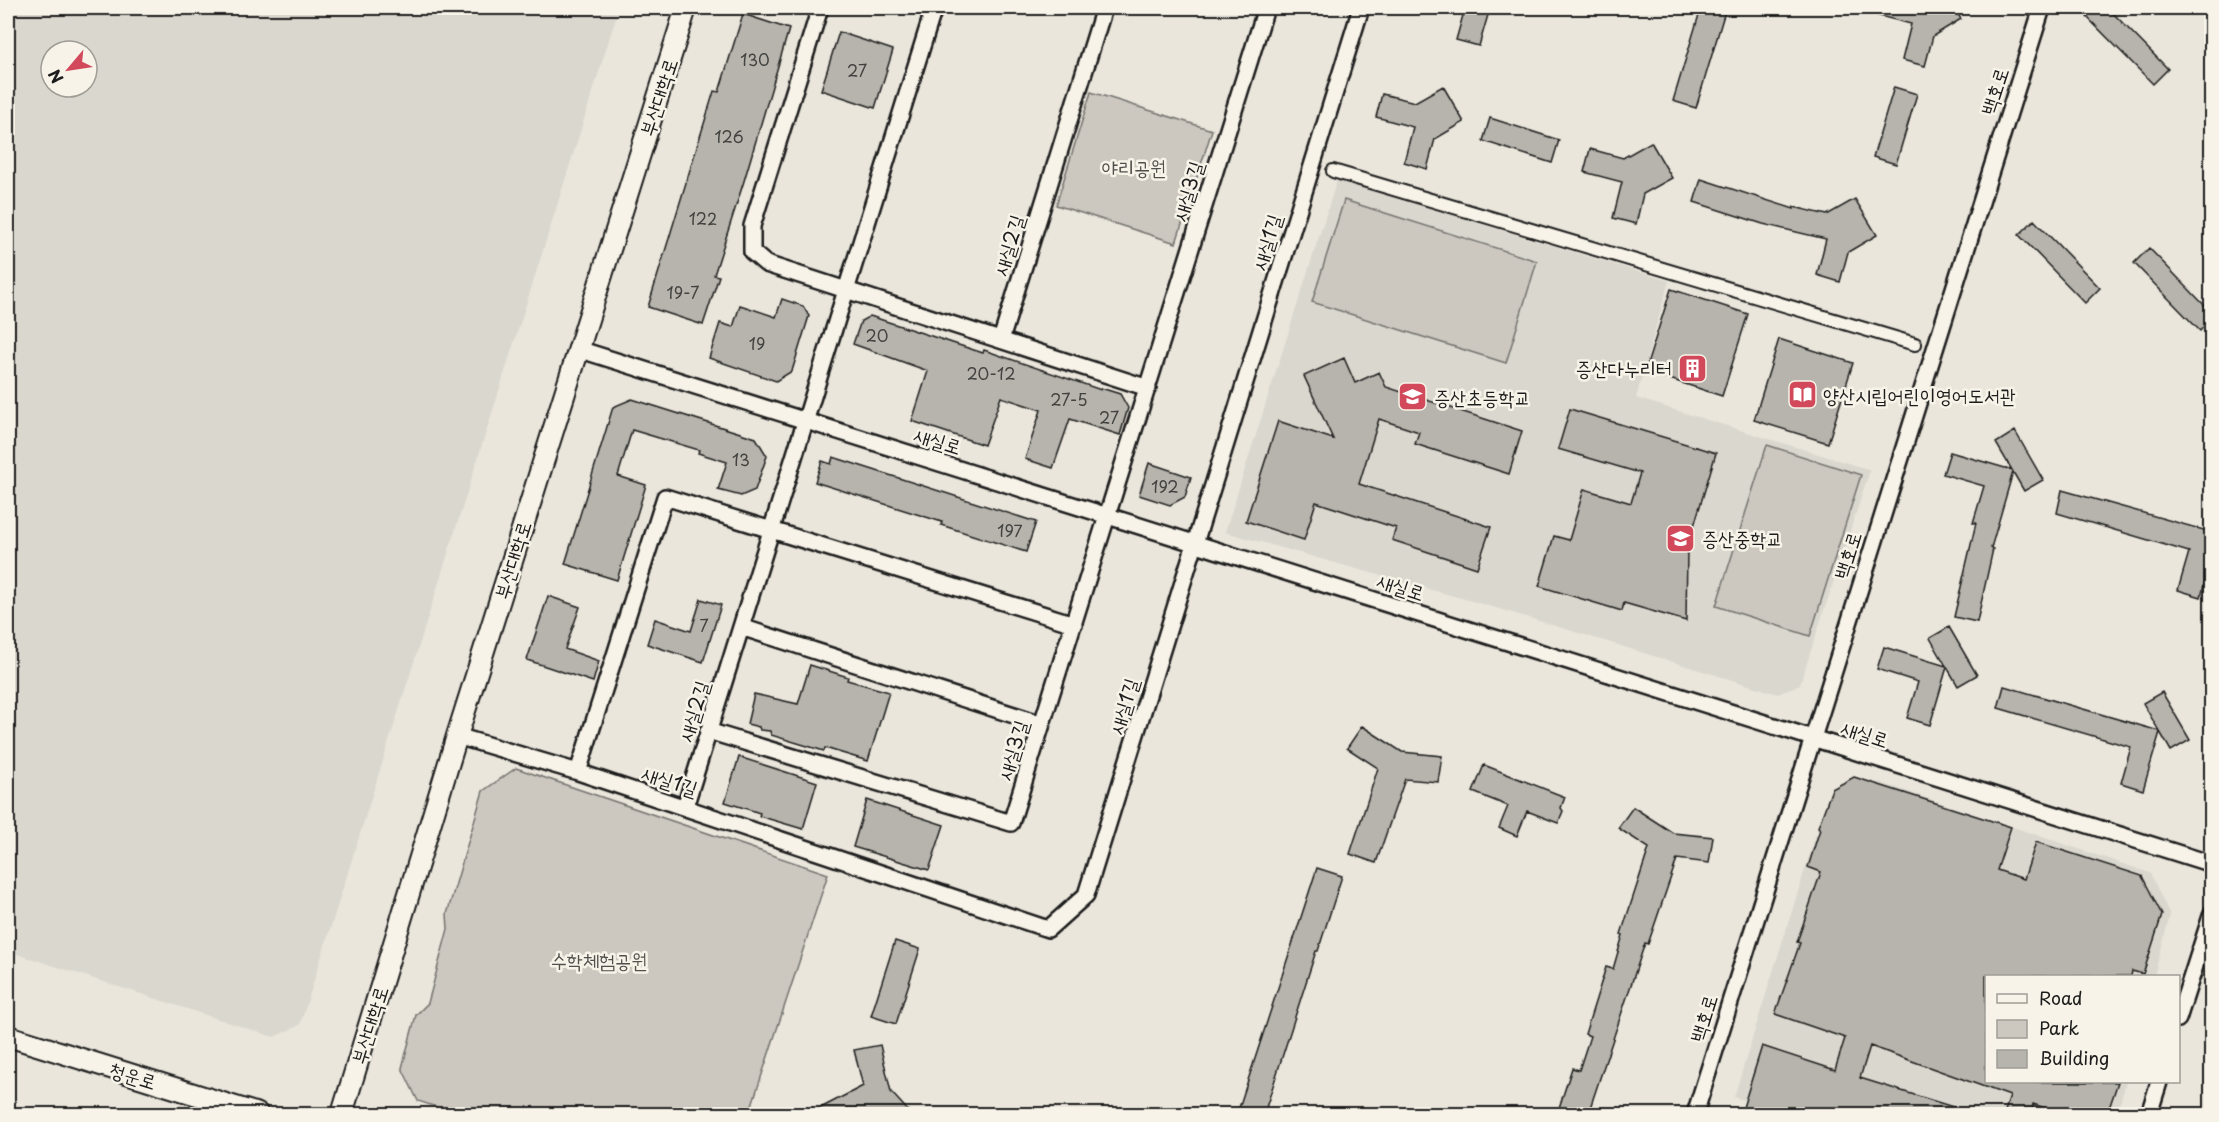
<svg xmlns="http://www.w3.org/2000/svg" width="2219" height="1122" font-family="'Playpen Sans','Poor Story',sans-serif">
	<rect width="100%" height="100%" fill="#eae6dc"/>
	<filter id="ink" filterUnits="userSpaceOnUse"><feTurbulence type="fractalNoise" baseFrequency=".0167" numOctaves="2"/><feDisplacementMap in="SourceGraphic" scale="12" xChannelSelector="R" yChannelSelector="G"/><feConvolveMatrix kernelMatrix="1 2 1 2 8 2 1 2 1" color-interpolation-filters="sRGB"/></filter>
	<g filter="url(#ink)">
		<path fill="#dad7ce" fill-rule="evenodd" d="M8,8H619L300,1025L274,1037L8,951ZM51,51H87V87H51Z
			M1337,180L1669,281L1636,398L1870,470L1800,684L1778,694L1493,607L1225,532Z
			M1879,782L2150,873L2170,915L2154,976H1986V1082H2126L2117,1114H1793L1734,1097L1816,834L1853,848Z"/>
		<path fill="#ccc8c0" stroke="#74726e" stroke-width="1.5" d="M1091,92L1212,130L1176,243L1056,205Z
			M1344,200L1537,261L1506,363L1312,302Z
			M1767,445L1861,475L1810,636L1716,606Z
			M516,768L828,874L749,1114H458L418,1101L402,1068L416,1015L428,1003L448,929L447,914L483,791Z"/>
		<path fill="#b6b4ac" stroke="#1c1c1c" stroke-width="1.5" d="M1465,8H1490L1479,46L1456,40Z
			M1701,8H1726L1696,108L1673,101Z
			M1869,8H1954L1961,19L1933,36L1925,66L1902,60L1911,24L1868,13Z
			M2096,8H2108L2168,69L2153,84L2087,17Z
			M743,14L789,29L744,181L714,275L719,276L703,325L648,307L714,91L719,92Z
			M839,32L893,50L875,108L821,90Z
			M1443,86L1464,122L1435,139L1427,169L1404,162L1413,127L1376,117L1382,94L1415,102Z
			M1894,87L1917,94L1896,164L1873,157Z
			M1490,118L1559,140L1552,163L1483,141Z
			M1651,142L1672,178L1643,194L1636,224L1613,218L1622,182L1584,172L1590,149L1623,158Z
			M1701,179L1794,209V207L1827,215L1855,199L1877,235L1848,252L1840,282L1817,275L1826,239L1763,224L1694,202Z
			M2034,220L2100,288L2085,303L2019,235Z
			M2149,248L2211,312V319L2200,331L2134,263Z
			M1671,289L1748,314L1722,396L1645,371Z
			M782,299L803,306L809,316L792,371L776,381L709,358L720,323L733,327L740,305L776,317Z
			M870,316L983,353L984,350L1101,390V388L1120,394L1128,408L1120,435L1070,419L1053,468L1025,459L1041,410L1001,397L984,445L912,421L928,371L853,344L861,321Z
			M1779,339L1853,363L1828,443L1754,420Z
			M1344,358L1355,383L1379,372L1386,387L1522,431L1509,474L1415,444L1419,432L1379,419L1359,484L1491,527L1477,568L1392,540L1396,528L1316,502L1304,540L1246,521L1278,421L1333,439L1304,376Z
			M632,399L756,438L767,456L755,490L741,496L718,490L727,462L698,453L699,450L632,430L618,476L646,485L617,580L565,564L613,407Z
			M1570,409L1716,453L1687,549L1686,621L1624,603L1622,611L1539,586L1554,536L1569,540L1584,489L1631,503L1640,473L1558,449Z
			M2015,431L2043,480L2024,491L2013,472L1991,548L1993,549L1977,622L1954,617L1976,523H1973L1984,486L1943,474L1950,452L2012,470L1996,443Z
			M833,457L1036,522L1026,552L941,525L942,522L815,482L822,461L831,464Z
			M1149,463L1191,477L1185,497L1170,505L1139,495Z
			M2062,490L2211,532V559L2201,597L2178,590L2189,552L2057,513Z
			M548,596L580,607L565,649L599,661L593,682L527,660Z
			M701,599L721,605L703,662L647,644L655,619L691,631Z
			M1949,627L1977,675L1958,686L1947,667L1930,725L1907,718L1918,682L1877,669L1884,647L1946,666L1930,638Z
			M810,665L848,677L847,680L889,692L868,761L825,748L824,751L771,735L770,731L760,730L759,727L747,724L754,694L798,704Z
			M2004,686L2159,731L2143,703L2162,692L2190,740L2171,751L2160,732L2143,790L2121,783L2131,747L1998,708Z
			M1362,726L1402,752L1442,756L1438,782L1405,779L1376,863L1350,854L1378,768L1347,748Z
			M739,757L817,782L803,829L759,816L760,813L725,802Z
			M1484,765L1565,797L1561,808L1563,811L1558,823L1527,811L1517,836L1499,828L1508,806L1473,792Z
			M1854,777L2011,827L1997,870L2024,879L2036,842L2142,876L2162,915L2143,974L2132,971L2131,976H1986V1082H2118L2107,1114H2063L2033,1104L2031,1114H2004L2010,1096L1870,1046L1860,1078L1966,1111L1965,1114H1741L1762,1046L1835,1070L1845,1038L1775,1014L1800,943L1797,942L1821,872L1808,867L1820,829L1818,827L1832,789Z
			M867,800L944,825L929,870L853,847Z
			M1633,807L1673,833L1713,837L1709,863L1677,859L1648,944L1645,943L1588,1114H1557L1572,1068L1579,1070L1590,1036L1585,1034L1606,967L1613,969L1623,935L1621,934L1649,848L1618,828Z
			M1317,868L1342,876L1318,951H1316L1264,1114H1237Z
			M895,941L920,949L896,1024L871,1016Z
			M880,1045L891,1092L911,1114H809L863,1086L854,1050Z"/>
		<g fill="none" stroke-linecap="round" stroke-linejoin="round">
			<defs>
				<path id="pedestrian" d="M1333,171L1915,344"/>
				<path id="minor" d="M820,8L752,226V252L766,264L1148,388
					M1001,340L1104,8
					M578,349L2212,864
					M741,627L1042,724
					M708,731L1011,823L1266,8
					M457,736L578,772L1048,929L1086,895L1361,8
					M578,772L665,497L1074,624
					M685,807L934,8
					M2178,1019L2212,913
					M1695,1114L2042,8
					M2149,1114L2159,1082"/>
				<path id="tertiary" d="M8,1036L258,1114
					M342,1114L457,736L686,8"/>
			</defs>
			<use href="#pedestrian" stroke="#1c1c1c" stroke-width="16"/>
			<use href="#minor" stroke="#1c1c1c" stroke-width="20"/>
			<use href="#tertiary" stroke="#1c1c1c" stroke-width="24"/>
			<use href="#pedestrian" stroke="#f7f3e8" stroke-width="12"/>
			<use href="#minor" stroke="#f7f3e8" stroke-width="15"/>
			<use href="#tertiary" stroke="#f7f3e8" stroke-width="20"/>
		</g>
	</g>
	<defs>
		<symbol id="building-square" viewBox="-11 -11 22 22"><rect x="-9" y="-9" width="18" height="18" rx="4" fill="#d1495b" stroke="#f7f3e8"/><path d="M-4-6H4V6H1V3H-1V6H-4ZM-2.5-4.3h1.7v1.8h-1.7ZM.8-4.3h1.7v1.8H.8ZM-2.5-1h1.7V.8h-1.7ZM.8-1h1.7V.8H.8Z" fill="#fff"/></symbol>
		<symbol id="library-square" viewBox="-11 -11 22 22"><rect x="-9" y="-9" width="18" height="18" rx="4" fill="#d1495b" stroke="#f7f3e8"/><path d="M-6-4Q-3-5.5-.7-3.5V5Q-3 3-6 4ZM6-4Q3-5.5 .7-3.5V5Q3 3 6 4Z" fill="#fff"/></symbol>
		<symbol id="school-square" viewBox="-11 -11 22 22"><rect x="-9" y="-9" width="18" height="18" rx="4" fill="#d1495b" stroke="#f7f3e8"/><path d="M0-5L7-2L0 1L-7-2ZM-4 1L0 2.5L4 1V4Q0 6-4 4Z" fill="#fff"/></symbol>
	</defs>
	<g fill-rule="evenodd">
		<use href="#building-square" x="1676" y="352" width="33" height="33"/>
		<use href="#library-square" x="1786" y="378" width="33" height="33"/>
		<use href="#school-square" x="1396" y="380" width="33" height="33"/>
		<use href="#school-square" x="1664" y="522" width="33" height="33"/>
	</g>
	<g text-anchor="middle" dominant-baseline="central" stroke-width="5" stroke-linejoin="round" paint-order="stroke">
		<g font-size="16" fill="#424240">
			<text x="755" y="59">130</text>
			<text x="857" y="70">27</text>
			<text x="729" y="136">126</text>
			<text x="703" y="218">122</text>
			<text x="683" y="292">19-7</text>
			<text x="877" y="335">20</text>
			<text x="757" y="343">19</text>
			<text x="991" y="373">20-12</text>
			<text x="1069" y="399">27-5</text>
			<text x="1109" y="417">27</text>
			<text x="741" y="459">13</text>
			<text x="1165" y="486">192</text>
			<text x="1010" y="530">197</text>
			<text x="704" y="625">7</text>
		</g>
		<g font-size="20" fill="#1c1c1c" stroke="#f7f3e8">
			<text transform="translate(1994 91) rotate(-72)">백호로</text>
			<text transform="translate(658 97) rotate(-72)">부산대학로</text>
			<text transform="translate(1187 191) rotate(-73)">새실3길</text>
			<text transform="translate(1266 242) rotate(-73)">새실1길</text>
			<text transform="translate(1008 245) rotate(-73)">새실2길</text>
			<text transform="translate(938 440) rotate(17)">새실로</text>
			<text transform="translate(1847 555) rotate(-73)">백호로</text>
			<text transform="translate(512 560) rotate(-73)">부산대학로</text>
			<text transform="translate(1401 586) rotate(18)">새실로</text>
			<text transform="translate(1123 706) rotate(-73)">새실1길</text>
			<text transform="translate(693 711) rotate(-73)">새실2길</text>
			<text transform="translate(1865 733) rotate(18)">새실로</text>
			<text transform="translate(1012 750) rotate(-73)">새실3길</text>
			<text transform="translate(670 780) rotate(18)">새실1길</text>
			<text transform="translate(1703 1018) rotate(-73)">백호로</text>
			<text transform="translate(369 1025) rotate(-73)">부산대학로</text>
			<text transform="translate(133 1075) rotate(17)">청운로</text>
		</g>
		<g font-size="20" fill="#51504d" stroke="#f7f3e8">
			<text x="1134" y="167">야리공원</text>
			<text x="599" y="960">수학체험공원</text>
		</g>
		<g font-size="20" fill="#1c1c1c" stroke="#f7f3e8" text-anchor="start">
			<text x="1672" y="368" text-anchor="end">증산다누리터</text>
			<text x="1823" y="395">양산시립어린이영어도서관</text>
			<text x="1434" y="397">증산초등학교</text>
			<text x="1702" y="538">증산중학교</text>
		</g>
	</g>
	<rect width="2219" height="1122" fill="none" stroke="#f7f3e8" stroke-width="30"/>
	<rect x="15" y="15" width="2189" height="1092" fill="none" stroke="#1c1c1c" stroke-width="2" filter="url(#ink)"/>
	<rect x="1985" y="975" width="195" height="108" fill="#f7f3e8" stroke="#9f9d96" stroke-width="1.5"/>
	<rect x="1997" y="994" width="30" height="9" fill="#f7f3e8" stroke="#9f9d96" stroke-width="1.5"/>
	<text x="2039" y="1005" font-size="18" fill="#1c1c1c">Road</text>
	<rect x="1997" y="1020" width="30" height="18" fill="#ccc8c0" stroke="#9f9d96" stroke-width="1.5"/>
	<text x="2039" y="1035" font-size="18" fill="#1c1c1c">Park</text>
	<rect x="1997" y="1050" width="30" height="18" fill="#b6b4ac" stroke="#9f9d96" stroke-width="1.5"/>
	<text x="2039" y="1065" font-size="18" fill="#1c1c1c">Building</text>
	<g transform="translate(69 69) rotate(241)"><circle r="28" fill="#f7f3e8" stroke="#9f9d96" stroke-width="1.5"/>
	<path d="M0-4.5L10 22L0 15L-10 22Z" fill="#d1495b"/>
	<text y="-9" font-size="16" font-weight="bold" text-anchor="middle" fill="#1c1c1c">N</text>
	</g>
</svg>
